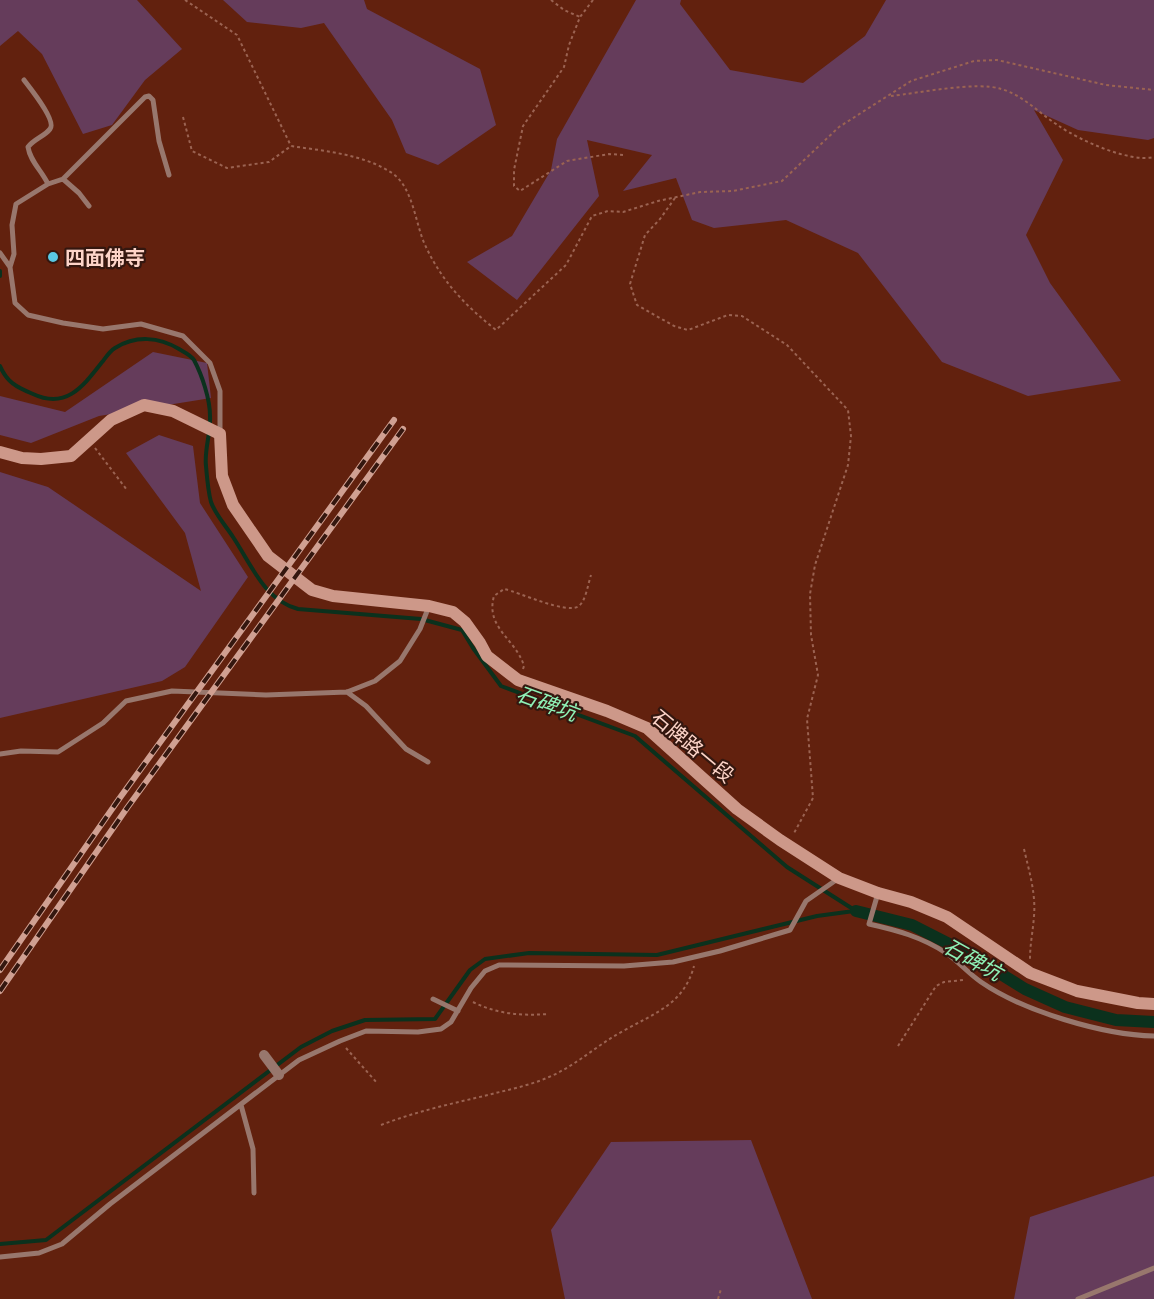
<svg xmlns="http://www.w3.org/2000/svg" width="1154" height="1299" font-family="'PT Serif','Noto Sans TC',serif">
	<rect width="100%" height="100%" fill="#62210e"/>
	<path fill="#653c5b" d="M0,0H137L182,49L145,80L112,125L83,134L42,54L18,31L0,46Z
		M223,0H364L367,9L480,69L496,125L438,165L406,153L392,120L324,23L301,28L247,22Z
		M636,0H681L680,4L730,70L803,83L865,36L886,0H1154V138L1148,140L1078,130L1034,110L1063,160L1026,235L1050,283L1121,381L1028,396L942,362L858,253L786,220L714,228L692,220L676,178L623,191L652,155L587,140L599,196L517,300L467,262L512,236L551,170L557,139Z
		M153,352L207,363L211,398L99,416L31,443L0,435V396L65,412Z
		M159,435L193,446L200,503L248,577L185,667L162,681L0,718V472L48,487L201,591L185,533L126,453Z
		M751,1140L812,1299H565L551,1230L611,1142Z
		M1154,1176V1299H1014L1030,1217Z"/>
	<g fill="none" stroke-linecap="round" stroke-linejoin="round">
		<path stroke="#0b311d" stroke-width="4" d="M0,271V276
			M0,366C7,382 16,387 33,394C67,410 84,385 103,361C106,357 110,351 115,348C136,335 159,337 179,349C184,352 191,355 194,360C202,375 210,399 210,416C211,433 204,450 206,466C207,478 208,491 211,502C215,514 226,526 233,537C251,564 264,600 298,609L421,619L462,630L473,648L501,686L635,736L787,867L856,911
			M0,1244L46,1240L301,1047L332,1031L365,1020L435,1019L470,970L485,959L529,953L657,955L817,916L854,911"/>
		<path stroke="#0b311d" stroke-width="12" d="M856,911L912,925L967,953L1025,989L1065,1007L1116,1020L1154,1022"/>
		<path stroke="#9b6352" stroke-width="2" stroke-dasharray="3 3" stroke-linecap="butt" d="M185,0L237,35L291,146
			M551,0L564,10L580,17
			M593,0L580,17L569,45L564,67L523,126L514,170V186L520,191L567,161L609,154L623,155
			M891,96C919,93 977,81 1001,89C1023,95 1040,114 1059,126C1079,140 1130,163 1154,157
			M183,117L192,151L227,168L269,162L291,146C324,151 363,154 392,173C414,188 415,225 426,247C443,283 466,306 496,330L566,265L592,216L608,211L623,212L658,201L700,192L733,191L782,181L839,127L911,81L974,61L997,60L1106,85L1154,90
			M675,198L660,219L645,235L630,284L637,305L674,326L688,330L728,315L742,316L787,345L848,410L851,436L848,465L815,565L810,594L811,635L818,675L807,719L813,798L793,835
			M95,448L127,490
			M523,669L524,666C516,639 485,628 494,596L504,589C519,592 567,615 579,606C586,600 588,584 591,575
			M1024,849C1029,871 1036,893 1034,916C1033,931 1030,944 1030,959
			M473,1002C497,1014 521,1016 548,1014
			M898,1046L936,986L944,982L963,980
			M346,1048L377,1083
			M381,1125C417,1111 455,1103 492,1094C511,1089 531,1085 549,1077C577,1065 597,1045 623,1031C655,1013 684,1004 694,966
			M718,1299L721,1289"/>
		<path stroke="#98776d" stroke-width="5" d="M24,80C30,88 57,121 50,129C45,136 34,139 28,147C30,161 42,171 48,184
			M63,179L79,193L89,206
			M0,253L10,267L15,303L28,315L63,323L103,329L141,324L183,336L210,363L220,391V434
			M10,267L14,254L12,225L16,204L48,184L63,179L145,97L149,96L153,100L159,141L169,175
			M347,692L366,706L406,749L428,762
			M0,754L21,751L58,752L103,723L126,701L172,691L266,695L347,692L375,681L400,661L420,629L429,606
			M878,893L869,924C896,930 922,937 946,953C958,961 968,973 981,982C1023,1011 1103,1035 1154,1036
			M433,999L458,1011
			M241,1105L253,1149L254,1193
			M0,1257L39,1253L62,1244L110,1204L299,1060L340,1041L366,1031L418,1032L441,1029L451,1022L471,988L485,971L499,965L624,966L673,962L720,951L790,930L806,901L839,878
			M1078,1299L1154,1268"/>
		<path stroke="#98776d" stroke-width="10" d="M264,1055L279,1075"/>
		<path stroke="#cd9889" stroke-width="12" d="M0,452L22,458L41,459L71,456L111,420L144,405L173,411L220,434L222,476L233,505L268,556L312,590L333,596L429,606L453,612L465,622L480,643L487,656L518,680L607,711L647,728L737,809L780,840L839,878L878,893L911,902L947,917L1030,973L1077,991L1138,1003L1154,1004"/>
		<defs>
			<path id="rail" d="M0,970L119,799L394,420
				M0,991L127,808L403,429"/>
		</defs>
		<use href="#rail" stroke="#d0a092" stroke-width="6"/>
		<use href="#rail" stroke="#34170f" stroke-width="4" stroke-dasharray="11" stroke-linecap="butt"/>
	</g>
	<circle fill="#59c8e4" stroke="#34170f" stroke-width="2" cx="53" cy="257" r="6"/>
	<g text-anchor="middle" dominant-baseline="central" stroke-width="4.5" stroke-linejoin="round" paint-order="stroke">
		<g font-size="20" font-weight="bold" fill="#fdd4c8" stroke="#34170f" text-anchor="start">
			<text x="65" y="257">四面佛寺</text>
		</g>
		<g font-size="20" fill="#fdd4c8" stroke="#34170f">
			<text transform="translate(693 746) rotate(40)">石牌路一段</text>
		</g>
		<g font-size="21" font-style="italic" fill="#8ff2b7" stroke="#34170f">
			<text transform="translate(547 703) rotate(20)">石碑坑</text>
			<text transform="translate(973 959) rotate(29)">石碑坑</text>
		</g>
	</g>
</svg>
